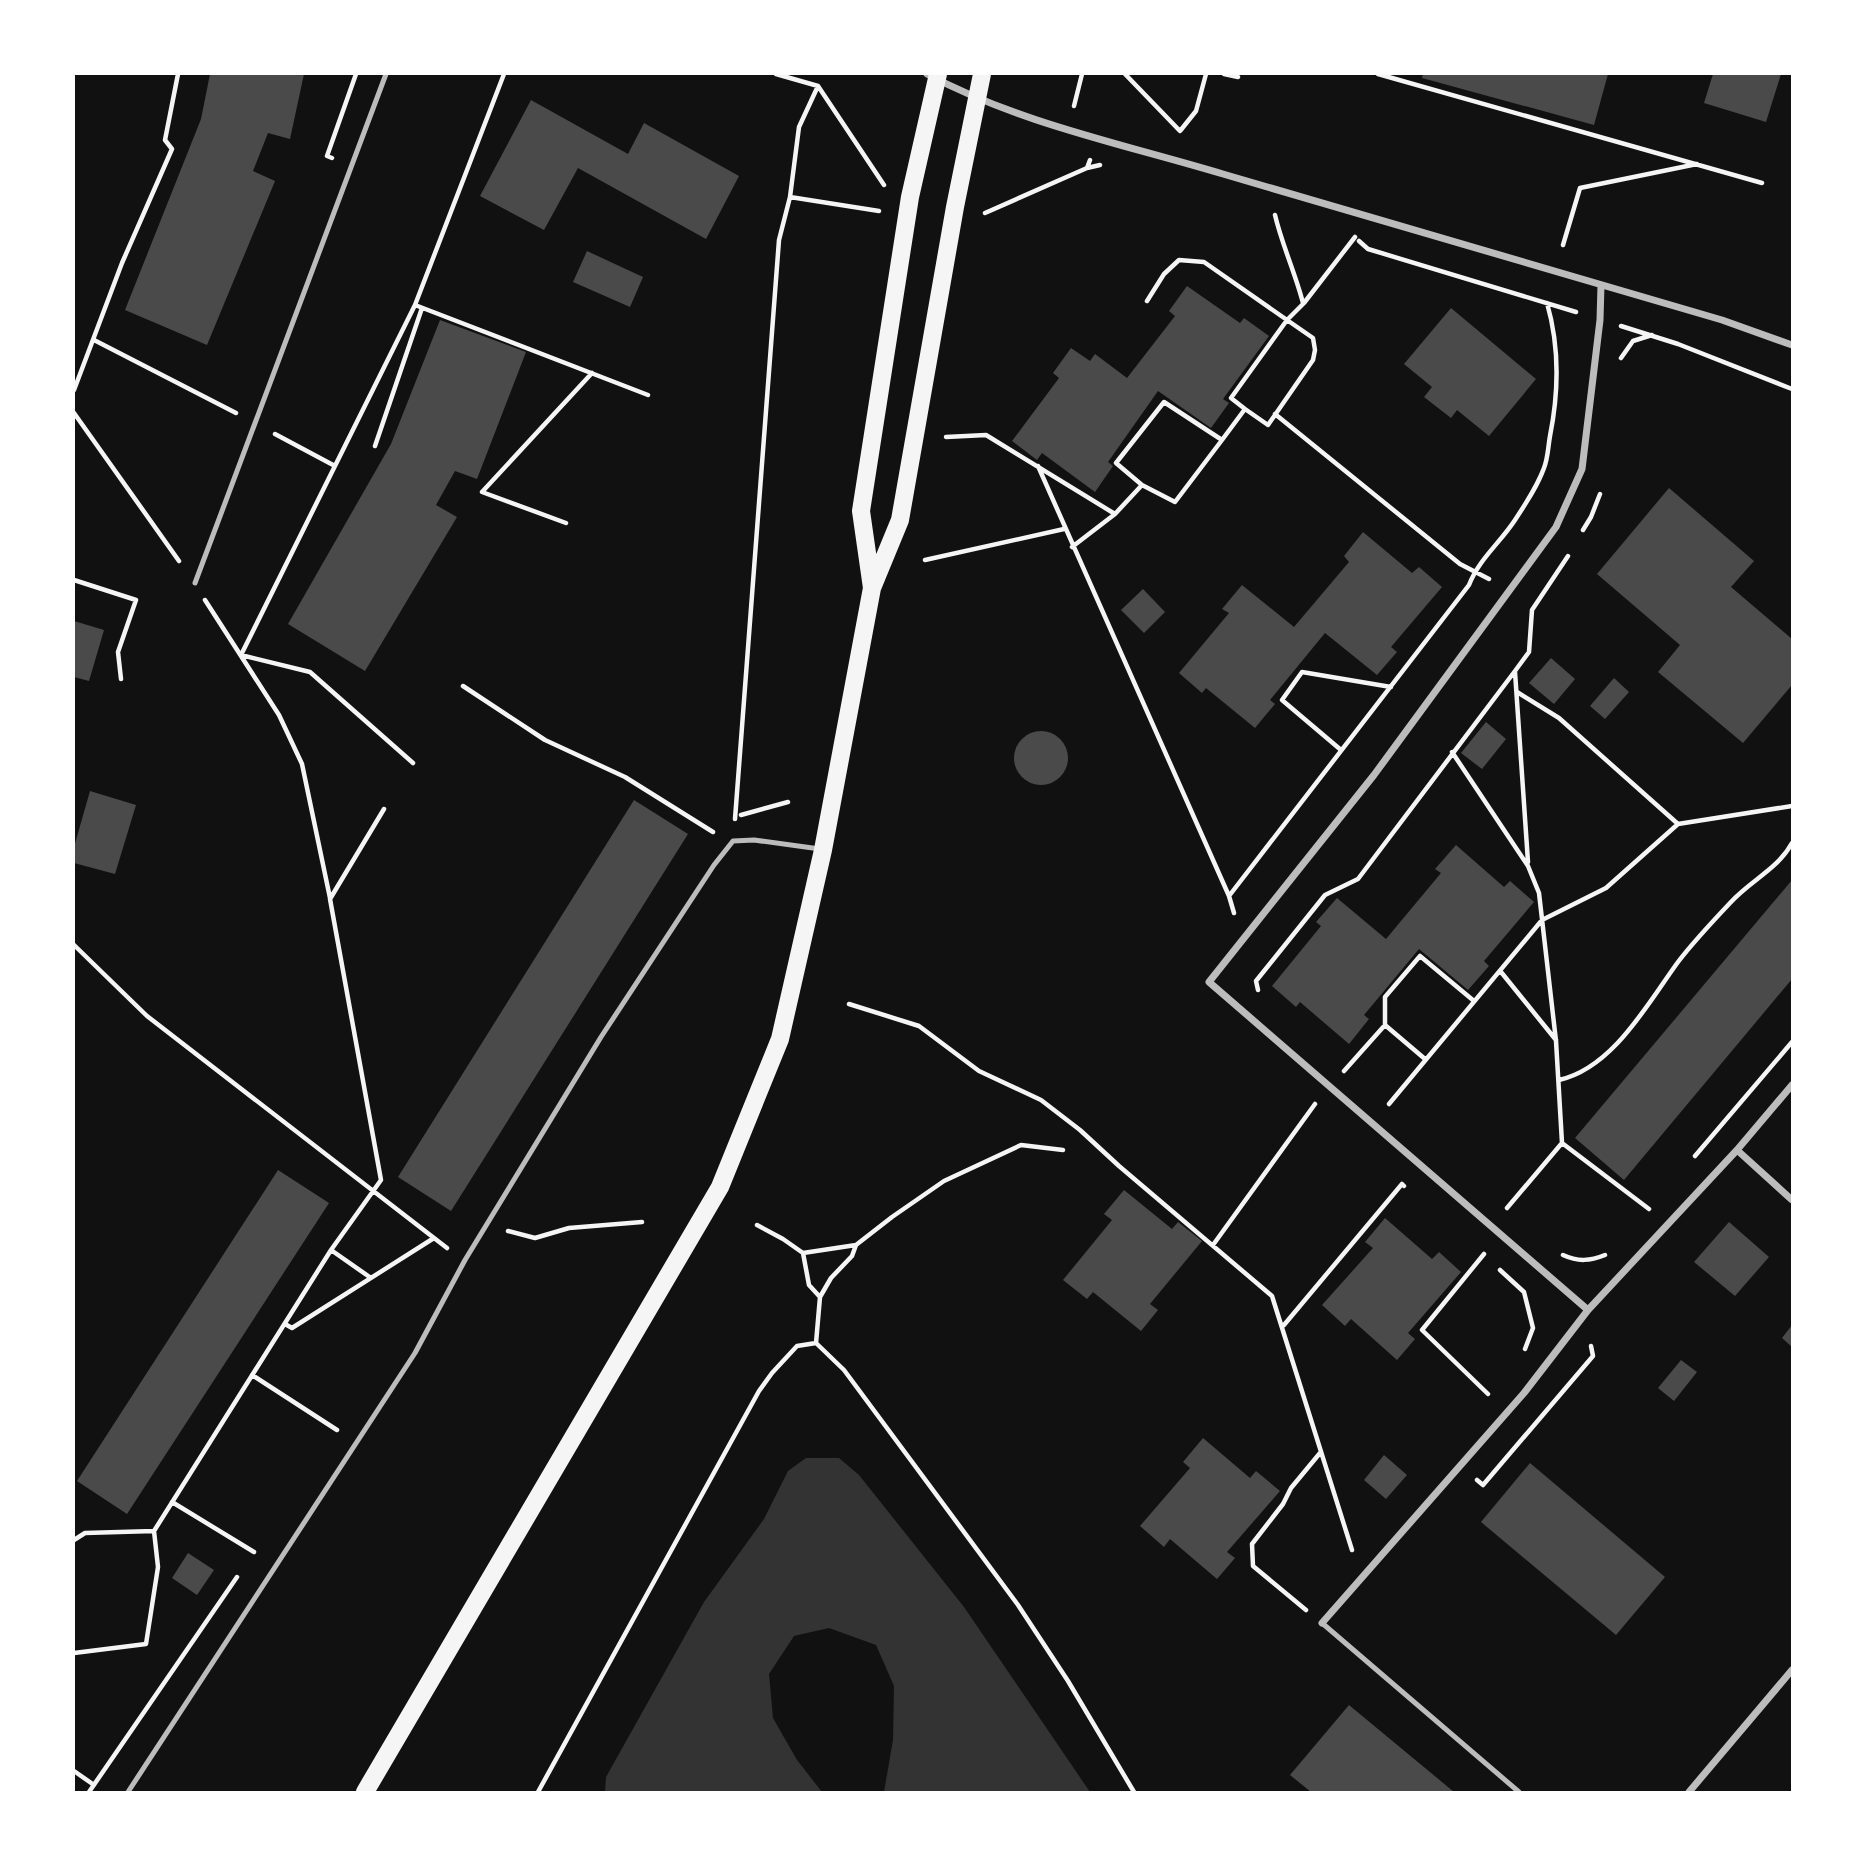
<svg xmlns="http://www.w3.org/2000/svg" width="1866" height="1866" font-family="'Sofia Sans Condensed',sans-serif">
	<rect width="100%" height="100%" fill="#111"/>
	<path fill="#333" d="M806,1458H839L859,1475L964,1607L1090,1792H884L893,1740L894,1686L876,1645L829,1628L794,1636L769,1674L773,1718L797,1760L822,1792H605L606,1777L704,1602L764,1519L788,1471Z"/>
	<path fill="#4a4a4a" d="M210,74H304L290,139L268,133L253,171L275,181L207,345L125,310L201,119Z
		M1423,74H1608L1594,125L1422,78Z
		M1713,74H1781L1766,122L1704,103Z
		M531,100L628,154L644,123L739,176L706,239L578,168L544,230L480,196Z
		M587,251L643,277L630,307L573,282Z
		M1187,286L1240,323L1244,318L1269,336L1223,399L1229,403L1211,428L1158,391L1108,462L1113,466L1095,492L1042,453L1037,460L1012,441L1059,378L1053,373L1071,348L1090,361L1095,354L1127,378L1175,316L1169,311Z
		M1451,308L1536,379L1489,436L1457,410L1451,418L1424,397L1432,387L1404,364Z
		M440,320L526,352L477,479L455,471L436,505L457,517L365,671L288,624L391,444Z
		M1669,488L1754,561L1731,587L1792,639V685L1743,743L1658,672L1680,645L1597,574Z
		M1363,532L1412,573L1419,567L1442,587L1391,647L1397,652L1377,675L1325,633L1270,700L1275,704L1255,728L1206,688L1202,693L1179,673L1229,613L1222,609L1242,585L1294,627L1349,562L1344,556Z
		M1143,589L1165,612L1144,633L1121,610Z
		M74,621L104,630L89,681L74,677Z
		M1551,658L1575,679L1554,704L1529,683Z
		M1614,678L1629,692L1605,719L1590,706Z
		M1486,722L1506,739L1482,769L1461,753Z
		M1014 758a27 27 0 1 1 54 0a27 27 0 1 1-54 0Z
		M90,791L136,805L115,874L74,863V847Z
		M634,800L688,834L451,1211L398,1177Z
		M1456,845L1504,887L1510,881L1534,902L1484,961L1489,966L1468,990L1419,949L1364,1015L1369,1019L1349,1044L1300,1002L1296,1007L1272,986L1321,926L1316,922L1337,898L1386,939L1441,873L1435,869Z
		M1792,880V979L1624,1180L1575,1138Z
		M278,1170L329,1203L127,1514L77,1481Z
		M1124,1190L1172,1229L1178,1222L1202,1241L1150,1304L1158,1310L1141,1331L1093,1292L1087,1299L1063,1280L1112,1220L1104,1214Z
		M1385,1218L1432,1259L1439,1252L1461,1272L1408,1333L1415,1339L1397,1360L1351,1319L1345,1326L1322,1305L1373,1248L1365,1242Z
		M1729,1222L1769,1257L1735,1296L1694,1262Z
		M1792,1325V1347L1782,1338Z
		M1681,1360L1697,1372L1674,1401L1658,1388Z
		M1203,1438L1250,1478L1256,1471L1280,1491L1227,1552L1235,1558L1217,1579L1170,1539L1164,1547L1140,1526L1190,1468L1183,1462Z
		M1384,1455L1407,1475L1386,1499L1364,1480Z
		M1530,1463L1665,1577L1616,1635L1481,1522Z
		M188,1553L214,1570L197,1595L172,1578Z
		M1349,1705L1454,1792H1311L1290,1775Z"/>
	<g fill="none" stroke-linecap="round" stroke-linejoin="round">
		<path stroke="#f5f5f5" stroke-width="4.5" d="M776,74L818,86L884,185
			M1125,74L1180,131L1196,111L1206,74
			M1224,74L1238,77
			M1378,74L1762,183
			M1074,106L1082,74
			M332,158L327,156L356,74
			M1090,160L1087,168L1100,165
			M790,197L879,211
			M985,213L1087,168
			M1275,215C1282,245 1295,272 1303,303
			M1359,241L1368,249L1576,312
			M1563,245L1580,188L1697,164
			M1147,301L1164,274L1179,260L1204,262L1287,320L1304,303L1355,237
			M415,305L648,395
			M1621,326L1678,344L1792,389
			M94,340L236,413
			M1621,358L1633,341L1652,335
			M74,390L122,263L172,149L165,140L178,74
			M74,413L179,561
			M1275,414L1460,564L1489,579
			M275,434L335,466
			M946,437L986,435L1115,514L1072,547
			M1222,440L1245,409L1268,425L1313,360L1315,350L1313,338L1287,320L1231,398L1245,409
			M375,446L422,308
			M1038,466L1229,896L1469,585C1479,559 1500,543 1515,520C1526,503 1537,487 1544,468C1548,458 1548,447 1550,436C1559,391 1560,348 1547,303
			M1115,514L1142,485L1116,463L1164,402L1222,440L1175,502L1142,485
			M566,523L482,492L592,373
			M1583,530L1591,517L1600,494
			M925,560L1064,529
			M74,580L136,600L118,652L121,679
			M205,600L279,715L302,764L330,898
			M1515,672L1528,862
			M463,686L545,740L625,777L713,832
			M1341,750L1282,700L1302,672L1391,687
			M1452,752L1528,866L1539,893L1556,1041L1562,1143L1507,1208
			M413,763L310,672L241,655L415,305L504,74
			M741,815L788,802
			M735,819L779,240L790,197L799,127L818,86
			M1678,824L1792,806
			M1229,896L1234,913
			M74,945L147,1016L447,1248
			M1501,972L1556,1040
			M1258,990L1256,981L1325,895L1358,879L1515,671L1529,652L1532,610L1568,556
			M849,1004L919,1026L979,1071L1041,1100L1080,1130L1119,1166L1272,1296L1352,1550
			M1385,1025V997L1420,956L1474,1001
			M1344,1071L1385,1025L1425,1059
			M1559,1080C1613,1068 1648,1003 1678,962C1694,941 1713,921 1731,902C1751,880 1778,869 1792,843
			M1389,1104L1542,920L1606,888L1678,824L1559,718L1517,692
			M1562,1143L1649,1209
			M1695,1156L1792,1042
			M757,1225L783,1239L803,1253L809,1285L820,1297
			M508,1231L535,1238L569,1228L642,1222
			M1213,1245L1315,1104
			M331,1250L371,1278
			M803,1253L856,1245
			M1484,1254L1422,1330L1488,1394
			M1563,1255C1578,1262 1590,1261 1605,1255
			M1500,1270L1524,1292L1533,1328L1525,1349
			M285,1324L292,1328L434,1238
			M1284,1325L1402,1184L1404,1186
			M816,1343L844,1370L1018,1605L1068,1681L1134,1792
			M816,1343L820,1297L831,1278L852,1256L856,1245L892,1217L944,1181L1021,1145L1063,1150
			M252,1375L337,1430
			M1477,1480L1483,1485L1593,1356L1591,1346
			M172,1502L254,1552
			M74,1540L85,1533L154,1531
			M1306,1610L1253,1566L1252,1544L1283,1504L1291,1488L1320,1453
			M74,1653L146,1644L158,1567L154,1531L331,1250L381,1180L330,899L384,809
			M74,1771L94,1785
			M89,1792L237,1577
			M538,1792L759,1391L772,1373L797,1346L816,1343"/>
		<path stroke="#bcbcbc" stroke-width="5" d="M195,583L386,74
			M1322,1623L1519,1792
			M128,1792L415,1353L465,1260L601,1037L714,865L733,841L754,840L820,849"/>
		<path stroke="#bcbcbc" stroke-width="7" d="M927,74C1019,123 1123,144 1223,174C1389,223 1555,272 1722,320L1792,345
			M1737,1150L1792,1200
			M1588,1310L1737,1150L1792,1085
			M1322,1623L1524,1393L1588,1310L1209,982L1374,775L1556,527L1582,469L1600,320L1601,285
			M1689,1792L1792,1670"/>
		<path stroke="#f5f5f5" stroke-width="18" d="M872,588L861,511L910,197L938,74
			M365,1792L720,1187L780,1039L823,850L872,588L900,520L955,207L982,74"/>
	</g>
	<rect width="1866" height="1866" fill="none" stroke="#ffffff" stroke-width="150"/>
</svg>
